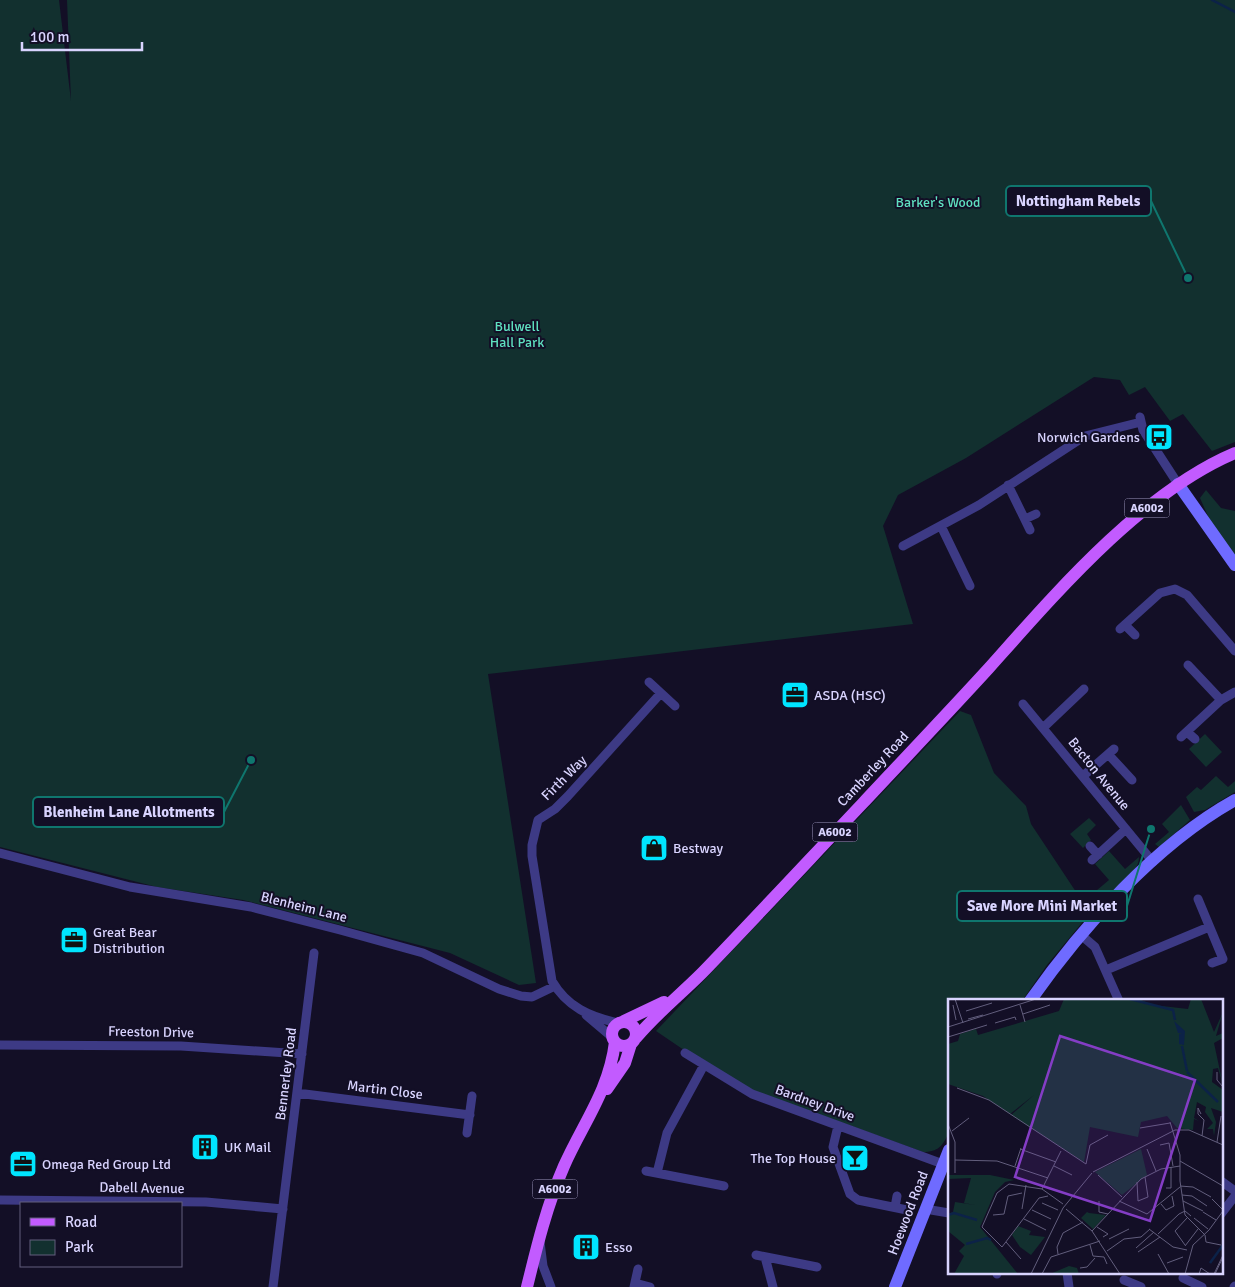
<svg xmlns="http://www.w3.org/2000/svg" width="1235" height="1287" font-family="Signika,sans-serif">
	<rect width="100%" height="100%" fill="#130f26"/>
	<path fill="#12302f" d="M0,0H59L71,101L67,0H1235V442L1212,451L1183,414L1170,421L1145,387L1129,395L1120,380L1094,377L966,458L898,495L883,526L913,624L488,674L536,983L519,985L450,953L243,900L157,887L0,847Z
		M1206,490L1221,508L1235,511V556L1211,523L1200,498Z
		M960,711L971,715L994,773L1026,806L1031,824L1090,913L1047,965L1022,1001H949V1132C943,1146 938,1152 923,1152L755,1091L706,1065L656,1031Z
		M1205,734L1222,752L1206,767L1189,749Z
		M1216,776L1228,787L1235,781V792L1205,810L1194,812L1186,797L1197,787L1201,790Z
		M1181,805L1190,820L1159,847L1155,844L1169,832L1162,824Z
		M1089,818L1096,825L1087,834L1091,840L1083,848L1070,834Z
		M1109,851L1125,869L1139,857C1139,876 1111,892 1097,904L1090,896L1109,880L1095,864Z"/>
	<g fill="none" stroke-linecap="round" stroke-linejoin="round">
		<path stroke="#0c2248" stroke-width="2.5" d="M1212,0L1235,12"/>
		<path stroke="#3d3a85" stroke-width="9" d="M1140,417L1143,430L1178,484
			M1008,485L1030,530
			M1025,519L1036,514
			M941,526L970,586
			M903,546L979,505L1085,436L1141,422
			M1125,625L1135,635
			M1120,629L1160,593L1175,589L1187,595L1235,651
			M1188,665L1221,700
			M649,682L675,706
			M1023,704L1153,862
			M1044,727L1084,689
			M1187,732L1195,739
			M1181,737L1221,700L1235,692
			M1108,754L1132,780
			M1083,776L1114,749
			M1090,846L1098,855
			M0,853L130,887L251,907L340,930L423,953L499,989L521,996L532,997L555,986
			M1092,860L1126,829
			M1198,899L1223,959L1212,963
			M1081,935L1095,947L1119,1001
			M1106,970L1209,927
			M586,1015L612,1037
			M618,1023C590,1017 567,1007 552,981L532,856V845L538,820L555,809L568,796L661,693
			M0,1045L181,1046L302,1054
			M685,1053L752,1094L943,1164
			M297,1093L470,1115
			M838,1126L833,1147L850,1194L858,1200L907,1210
			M467,1133L472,1096
			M646,1171L724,1186
			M657,1173L667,1133L704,1065
			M1221,1181L1235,1191
			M0,1200L206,1202L283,1209
			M895,1207L897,1196
			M925,1209L949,1213
			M1221,1214L1235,1196
			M540,1242L543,1266L551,1287
			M756,1255L817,1267
			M765,1257L773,1287
			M1067,1273L1069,1287
			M997,1274V1273
			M1183,1278L1202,1287
			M1124,1280L1141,1287
			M635,1283L650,1287
			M273,1287L314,953
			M634,1287L638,1269
			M1234,1287L1235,1286"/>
		<path stroke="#6f6bff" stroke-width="12" d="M1178,484L1235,565
			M1030,1001C1082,927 1156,844 1235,800
			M895,1287L949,1150"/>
		<path stroke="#c25bff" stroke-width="12" d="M624,1021L664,1002
			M612 1034a12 12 0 1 1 24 0a12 12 0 1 1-24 0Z
			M636,1038C656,1014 680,995 702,973C756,917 809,860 862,804C904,759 947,714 989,668C1055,594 1142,492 1235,453
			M607,1089L625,1063L631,1044
			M527,1287C537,1246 547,1205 564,1166C583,1123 609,1091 615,1042"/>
	</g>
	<defs>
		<symbol id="bus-square" viewBox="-11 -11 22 22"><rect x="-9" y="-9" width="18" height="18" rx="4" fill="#00e5ff" stroke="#130f26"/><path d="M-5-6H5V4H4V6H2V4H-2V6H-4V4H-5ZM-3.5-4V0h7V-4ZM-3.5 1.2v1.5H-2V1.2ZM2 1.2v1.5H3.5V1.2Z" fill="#111"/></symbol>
		<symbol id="office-square" viewBox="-11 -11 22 22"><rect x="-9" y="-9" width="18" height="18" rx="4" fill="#00e5ff" stroke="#130f26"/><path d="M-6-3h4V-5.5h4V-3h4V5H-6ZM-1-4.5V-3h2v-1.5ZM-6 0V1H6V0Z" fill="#111"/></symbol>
		<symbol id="shop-square" viewBox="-11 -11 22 22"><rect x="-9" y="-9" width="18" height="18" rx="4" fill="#00e5ff" stroke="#130f26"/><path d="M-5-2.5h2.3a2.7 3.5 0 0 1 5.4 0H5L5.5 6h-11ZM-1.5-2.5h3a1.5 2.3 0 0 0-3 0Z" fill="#111"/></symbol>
		<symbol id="building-square" viewBox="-11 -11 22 22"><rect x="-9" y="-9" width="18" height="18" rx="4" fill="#00e5ff" stroke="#130f26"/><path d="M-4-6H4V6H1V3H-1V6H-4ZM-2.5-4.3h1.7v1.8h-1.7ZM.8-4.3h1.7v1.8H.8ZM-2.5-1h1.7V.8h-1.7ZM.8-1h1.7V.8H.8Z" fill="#111"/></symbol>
		<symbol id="bar-square" viewBox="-11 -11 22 22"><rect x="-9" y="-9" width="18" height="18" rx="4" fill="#00e5ff" stroke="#130f26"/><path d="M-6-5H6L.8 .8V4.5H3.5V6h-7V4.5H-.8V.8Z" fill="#111"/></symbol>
	</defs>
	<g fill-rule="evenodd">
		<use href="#bus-square" x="1143" y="421" width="32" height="32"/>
		<use href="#office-square" x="779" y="679" width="32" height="32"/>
		<use href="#shop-square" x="638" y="832" width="32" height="32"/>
		<use href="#office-square" x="58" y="924" width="32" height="32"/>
		<use href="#building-square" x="189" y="1131" width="32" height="32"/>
		<use href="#bar-square" x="839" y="1142" width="32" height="32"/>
		<use href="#office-square" x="7" y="1148" width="32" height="32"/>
		<use href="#building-square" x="570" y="1231" width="32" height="32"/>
	</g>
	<g text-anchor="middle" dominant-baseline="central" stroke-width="4" stroke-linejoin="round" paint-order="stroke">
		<g fill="#130f26" stroke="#9e99be" stroke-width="1">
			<rect x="1124.5" y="498.5" width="45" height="19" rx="4"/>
			<rect x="812.5" y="822.5" width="45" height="19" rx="4"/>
			<rect x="532.5" y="1179.5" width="45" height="19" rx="4"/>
		</g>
		<g font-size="12" font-weight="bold" fill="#d9d4ff">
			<text x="1147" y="508">A6002</text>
			<text x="835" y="832">A6002</text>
			<text x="555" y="1189">A6002</text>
		</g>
		<g font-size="14" fill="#5fe0c0" stroke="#130f26">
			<text x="938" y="202">Barker's Wood</text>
			<text x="517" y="326">Bulwell<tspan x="517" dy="16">Hall Park</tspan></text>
		</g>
		<g font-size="14" fill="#d9d4ff" stroke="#130f26" text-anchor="start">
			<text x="1140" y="437" text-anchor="end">Norwich Gardens</text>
			<text x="814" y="695">ASDA (HSC)</text>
			<text x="673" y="848">Bestway</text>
			<text x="93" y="932">Great Bear<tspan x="93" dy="16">Distribution</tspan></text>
			<text x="224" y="1147">UK Mail</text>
			<text x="836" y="1158" text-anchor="end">The Top House</text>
			<text x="42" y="1164">Omega Red Group Ltd</text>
			<text x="605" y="1247">Esso</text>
		</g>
		<g font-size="14" fill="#d9d4ff" stroke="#130f26">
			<text transform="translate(873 769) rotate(-47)">Camberley Road</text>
			<text transform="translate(1099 774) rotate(51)">Bacton Avenue</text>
			<text transform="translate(564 778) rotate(-45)">Firth Way</text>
			<text transform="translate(304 907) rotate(14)">Blenheim Lane</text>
			<text transform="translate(151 1032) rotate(1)">Freeston Drive</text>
			<text transform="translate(286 1074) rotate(-83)">Bennerley Road</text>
			<text transform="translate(385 1090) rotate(7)">Martin Close</text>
			<text transform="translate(815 1103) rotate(20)">Bardney Drive</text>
			<text transform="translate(142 1188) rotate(1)">Dabell Avenue</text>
			<text transform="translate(908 1213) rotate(-69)">Hoewood Road</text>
		</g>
	</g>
	<g transform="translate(948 999)">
		<rect width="275" height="275" fill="#130f26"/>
		<path d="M116,0H191L205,6L240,10L243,0H253L266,33L275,13L268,37L275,34V39L266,44L275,86L270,69L265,70L264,83L275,91V113L263,109L268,123L266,137L265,130H259L265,124L257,113L258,108L249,103L246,119L251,122L246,120L245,131L229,129L219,117L193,123L190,138L142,128L136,163L63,116L86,96L62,115L35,97L0,85V45L10,42L12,35L28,30L30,36L111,12ZM193,150L199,176L174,196L147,173ZM0,176H42L66,181L57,183L47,193L32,228L70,275H6L16,257L11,252L17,246L0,232V215L5,213L7,203L27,206L16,204L23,179L0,180ZM139,213L141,214L158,216L145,230L133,219ZM70,227L83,232L81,236L97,238L83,256L72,248L64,236ZM121,267L129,269L131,275H102Z" fill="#12302f"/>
		<path d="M226,22L237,32L236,46L231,45V35L234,34H230Z" fill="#0c2248"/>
		<path fill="none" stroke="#0c2248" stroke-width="2.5" d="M182,0L225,11L227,21M234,47L239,72M239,73L270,103M0,216L6,214L29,221M18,245L39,239L43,241M262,264L275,246"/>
		<path fill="none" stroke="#625e7d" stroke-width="1" d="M7,0L15,24M5,6L8,21M72,6L77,23M18,12L44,4M75,15L102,6M20,20L35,16M47,24L67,18L68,21M0,28L88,0M0,38L39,26M269,73V81L275,88M9,89L41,101L138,165M253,115L250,109V115L256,121L254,137M222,123L232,156V182L237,216L257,236L258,243L273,246M0,125L7,143V174M192,129L222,124M4,132L21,119M269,143L273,117M212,146L221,144L225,167M72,150L108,163M199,150L208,172M7,161L49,162L100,179M232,162L275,187M138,165L142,146L160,136M67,167L73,149M106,167L124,176M145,173L227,131H241L275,146M150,176L174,198M189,183L190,202L200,198L197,178M232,187L245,188L263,198M218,189H223V168M94,190L113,152M234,196L244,197L259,207M100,197L91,199L54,248L34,228L49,194L61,185L94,190L115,205M264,200L275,211M151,202V213L160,215M171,202L199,215L232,188M235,202L255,212M94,204L110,211M213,205L218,211L226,207L224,197M115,209L144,174M74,210L78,186M118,210L144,232L172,275M84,211L103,220M255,213L268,221M45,216L56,215L60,197L74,194M246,219L260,230M76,220L98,231M149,228L160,235L155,238M201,230L225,248L239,251M144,232L193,180L213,170L232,167M210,235L231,215L237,212L243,217M161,240L181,230M58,243L73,260M142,246L145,257L156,258L159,265M237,246L227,232L239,219M237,247L250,230M188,249L206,233M159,252L176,240L193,238L202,230M190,253L212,238M110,255L109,248L115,234L135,223M210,255L221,275M219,264L235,258M132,269L139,268L147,259M83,275L115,209M94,275L103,258L152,242M237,275L245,246L261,231L275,212M251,275L253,269L262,275M266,275L275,256M267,275L275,258"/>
		<path fill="#843dc5" fill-opacity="0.15" stroke="#843dc5" stroke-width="2.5" d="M112,37L247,81L202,222L67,178Z"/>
		<rect width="275" height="275" fill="none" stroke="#d9d4ff" stroke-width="2.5"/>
	</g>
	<path fill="none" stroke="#0f766e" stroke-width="2" d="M1188 278L1151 201M251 760L224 812M1151 829L1127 906"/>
	<g fill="#0f766e" stroke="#130f26" stroke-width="2">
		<circle cx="1188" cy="278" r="5"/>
		<circle cx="251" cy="760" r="5"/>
		<circle cx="1151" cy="829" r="5"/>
	</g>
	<g fill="#130f26" stroke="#0f766e" stroke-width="2">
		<rect x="1006" y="186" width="145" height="30" rx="5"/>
		<rect x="33" y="797" width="191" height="30" rx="5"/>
		<rect x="957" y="891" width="170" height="30" rx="5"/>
	</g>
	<g font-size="15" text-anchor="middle" font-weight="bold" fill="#d9d4ff">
		<text x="1078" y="206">Nottingham Rebels</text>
		<text x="129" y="817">Blenheim Lane Allotments</text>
		<text x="1042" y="911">Save More Mini Market</text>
	</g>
	<rect x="20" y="1202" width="162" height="65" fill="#130f26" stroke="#625e7d"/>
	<rect x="30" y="1218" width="25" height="8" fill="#c25bff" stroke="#625e7d"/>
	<text x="65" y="1227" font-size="15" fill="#d9d4ff">Road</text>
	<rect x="30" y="1240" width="25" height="15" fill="#12302f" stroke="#625e7d"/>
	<text x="65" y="1252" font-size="15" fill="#d9d4ff">Park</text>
	<path d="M22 42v8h120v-8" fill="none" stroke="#d9d4ff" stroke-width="2.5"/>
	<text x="30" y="42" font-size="15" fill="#d9d4ff" stroke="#130f26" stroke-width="4" paint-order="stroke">100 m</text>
</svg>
